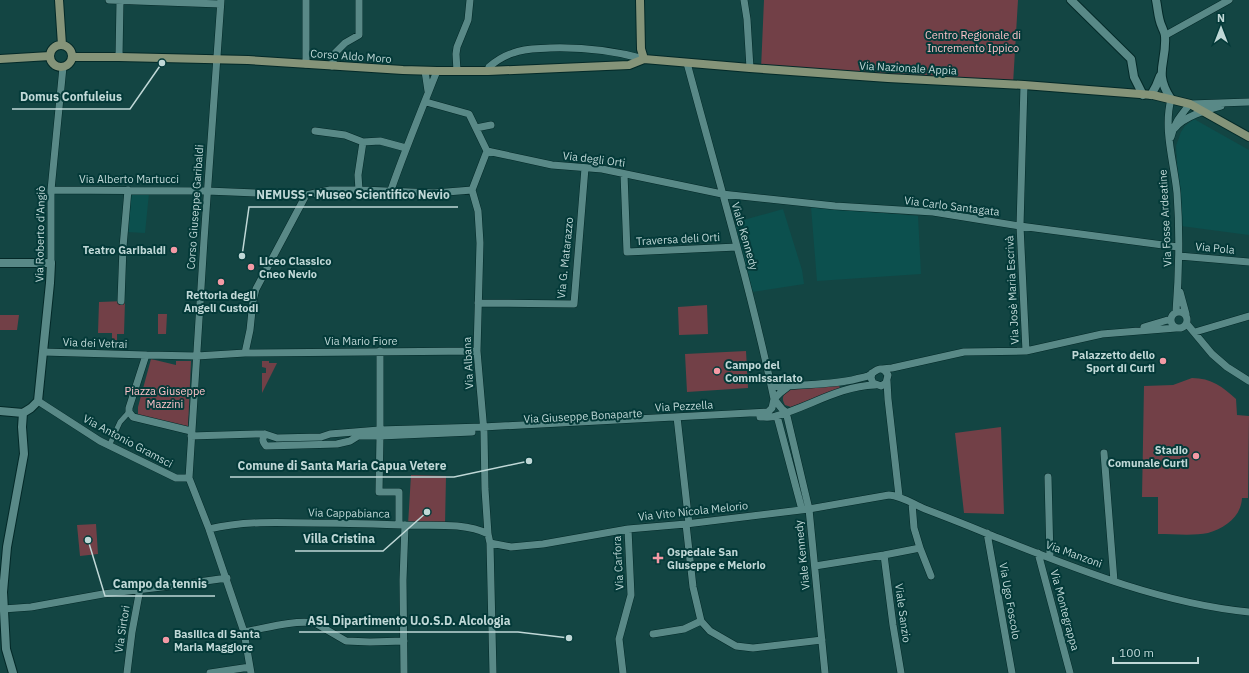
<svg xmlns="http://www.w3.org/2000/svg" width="1249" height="673" font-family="'IBM Plex Sans',sans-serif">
	<rect width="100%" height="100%" fill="#134543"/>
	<path fill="#0c504e" d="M1194,119L1249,150V235L1181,226L1176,146L1181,132L1185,126Z
		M131,193H149L145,233L127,232Z
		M811,207L918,216L921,274L817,281Z
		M783,209L802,270L804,284L752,292L733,223Z"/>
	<path fill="#724047" d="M764,0H1018L1013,84L761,69Z
		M125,301L124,334H117V347H112V333H98L99,302Z
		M707,305L708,334L679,335L678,307Z
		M158,314H167L166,334H158Z
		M0,315H19L17,330H0Z
		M746,351L748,388L687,392L685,354Z
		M151,359L176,365V361H191L188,427L138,417V407Z
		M262,361H269V363H277L262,393V373H266V368L262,367Z
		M1192,378C1211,378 1223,387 1236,399L1237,415L1249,416L1248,498H1242C1241,517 1225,528 1208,533C1194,536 1172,534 1158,534V497H1142L1144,386L1173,385Z
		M837,385L840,387L839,389L791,407L785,405C781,398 783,395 788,390Z
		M1001,427L1004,514L964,513L955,433Z
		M411,475L446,476L445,525H408Z
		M96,524L98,554L80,556L77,525Z"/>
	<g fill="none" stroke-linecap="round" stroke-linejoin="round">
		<defs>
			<path id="pedestrian" d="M109,446L120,422L129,412"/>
			<path id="minor" d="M109,0L220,4
				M221,0L204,240L189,478L209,529L244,632L251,673
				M744,0L747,19L750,68
				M1166,35L1229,0
				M119,57L120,1
				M306,64V0
				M332,66L335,53L345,43L359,35V0
				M425,71L428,91
				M457,71L456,54L457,47L468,20L470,0
				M488,71L489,67C496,61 504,56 513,53C525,48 537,49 550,48C584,47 611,50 644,59
				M1024,85L1020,226L1026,351
				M1171,99C1163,130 1174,162 1177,193C1180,233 1179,273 1176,312
				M426,102L469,114L487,151L472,190L478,211L480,243L477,351L484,432L485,489L488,534L490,543L493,673
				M476,128L491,125
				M1175,128C1183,117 1208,109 1221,106
				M315,131L345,135L363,142
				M1171,137C1174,123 1181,115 1190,104L1249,102
				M487,151L552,165L602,169L722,194L835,206L933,212L1020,226L1178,247
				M624,174L627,252L737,247
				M51,190L207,191L306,195L330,190H362L434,193L472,190
				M359,190L358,175L363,142L380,141L406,148
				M391,190C405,150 421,111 437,71
				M1179,256L1249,262
				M51,263V190L63,67
				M1180,292L1186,314
				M121,301L123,247L128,190
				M478,303L574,304L585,168
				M1171 320a8 8 0 1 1 16 0a8 8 0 1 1-16 0Z
				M1187,324L1212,354L1227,367L1249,381
				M1144,327L1171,319
				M1195,332L1249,316
				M43,352L146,355
				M245,353L477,351
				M882,369L892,368L964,352L1026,351L1102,334L1176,328
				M887,381L888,399L899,496
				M771,383L775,386L779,387C803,384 833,385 856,379C860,378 865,377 868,376C875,372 881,363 888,375L886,383L881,386L873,383L871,378L872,373
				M38,401L100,441L176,478H189
				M786,412L809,509L825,673
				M786,412L782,409L774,399L780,393L789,386
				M777,416L802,510
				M677,417L689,524
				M760,417C765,417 771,418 776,416C809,407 839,386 875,385
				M191,431L133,417L129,412V408L146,355L197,356L245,353L250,330L253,301L256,289L306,195
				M265,434C262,439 262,441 266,446L337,444L350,441L358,436H380V351
				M191,436L257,434H265L277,438L321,437L330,434L379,430L483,427L768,412L772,408L774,399C750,286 717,175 687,63
				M1104,453L1114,581
				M1048,477L1050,557
				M912,503L914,528L920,548L931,576
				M686,524L693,587L701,621L710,631L736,646L753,648L822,640
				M399,525V492H379L380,436L472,432
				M209,529C243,521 277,522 312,523C343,523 373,524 404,525C429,526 465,522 488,534
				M987,533L1012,673
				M490,543L511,547L543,544L628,529L686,524L809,509L889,495C902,496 913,504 925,509C946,517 967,525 988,534C1072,567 1158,603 1249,612
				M1038,553L1070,673
				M884,555L893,625L901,673
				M815,566L884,555L920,548
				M3,609L31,607L103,594L170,586L227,578
				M244,632C267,628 292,620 315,623L346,641L370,642L404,641
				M653,634L684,629L701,621
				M127,673L132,632L140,589
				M210,673L250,667
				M404,673L403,580L405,525
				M623,673L619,639L631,595L628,529"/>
			<path id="tertiary" d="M1071,0L1131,59L1134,77L1143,95
				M1156,0C1158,9 1158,19 1162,27C1163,30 1165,33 1165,36C1167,63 1153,72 1171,99
				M1151,95L1156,86L1160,76
				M0,263H51L50,283L38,401L31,408L23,413
				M0,411L23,413
				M13,673L6,649L3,592L7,547L24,454L22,427L23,413"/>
			<path id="secondary" d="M59,0L62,45
				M640,0L641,49L644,59
				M50 56a11 11 0 1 1 22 0a11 11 0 1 1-22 0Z
				M73,57H119L248,60L403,70L437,71H488L629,65L644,59L750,68L888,78L1024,85L1153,95L1190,104L1249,137
				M0,59L50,56"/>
		</defs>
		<use href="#pedestrian" stroke="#032928" stroke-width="6"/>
		<use href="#minor" stroke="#032928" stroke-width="8"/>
		<use href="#tertiary" stroke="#032928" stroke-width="10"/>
		<use href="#secondary" stroke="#032928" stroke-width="10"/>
		<use href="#pedestrian" stroke="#598987" stroke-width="5"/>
		<use href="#minor" stroke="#598987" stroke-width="7"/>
		<use href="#tertiary" stroke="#598987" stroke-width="8"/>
		<use href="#secondary" stroke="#859479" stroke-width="8"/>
	</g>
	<g fill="#f49aa5" stroke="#043a39" stroke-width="1.5">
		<circle cx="174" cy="250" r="4"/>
		<circle cx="251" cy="267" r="4"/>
		<circle cx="221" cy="282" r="4"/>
		<circle cx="1163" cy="361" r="4"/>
		<circle cx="717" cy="371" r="4"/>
		<circle cx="1196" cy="456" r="4"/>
		<path d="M656 552h4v4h4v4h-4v4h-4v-4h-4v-4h4z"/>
		<circle cx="166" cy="640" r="4"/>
	</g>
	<g text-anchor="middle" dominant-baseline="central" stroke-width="4" stroke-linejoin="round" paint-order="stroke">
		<g font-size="11" fill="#fdc2c8" stroke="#043a39">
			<text x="973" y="35">Centro Regionale di<tspan x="973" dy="13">Incremento Ippico</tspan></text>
			<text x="165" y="391">Piazza Giuseppe<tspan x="165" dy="13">Mazzini</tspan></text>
		</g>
		<g font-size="11" fill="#c0d8d7" stroke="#043a39">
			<text transform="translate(351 56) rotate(4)">Corso Aldo Moro</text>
			<text transform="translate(908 68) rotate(3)">Via Nazionale Appia</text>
			<text transform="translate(594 159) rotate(7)">Via degli Orti</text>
			<text x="129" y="179">Via Alberto Martucci</text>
			<text transform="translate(952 206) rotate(7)">Via Carlo Santagata</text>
			<text transform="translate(195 207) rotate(-86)">Corso Giuseppe Garibaldi</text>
			<text transform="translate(1165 218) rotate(-93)">Via Fosse Ardeatine</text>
			<text transform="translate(40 234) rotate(-89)">Via Roberto d'Angiò</text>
			<text transform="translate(745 236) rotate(74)">Viale Kennedy</text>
			<text transform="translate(678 239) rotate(-3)">Traversa deli Orti</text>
			<text transform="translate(1215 248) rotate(5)">Via Pola</text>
			<text transform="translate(565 258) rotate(-84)">Via G. Matarazzo</text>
			<text transform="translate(1012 290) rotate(-93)">Via Josè Maria Escrivà</text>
			<text x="361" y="341">Via Mario Fiore</text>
			<text transform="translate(95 343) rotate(2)">Via dei Vetrai</text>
			<text transform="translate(468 363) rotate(-93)">Via Albana</text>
			<text transform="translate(684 406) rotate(-3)">Via Pezzella</text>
			<text transform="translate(583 416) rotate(-3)">Via Giuseppe Bonaparte</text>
			<text transform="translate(128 441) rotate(28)">Via Antonio Gramsci</text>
			<text transform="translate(693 511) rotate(-6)">Via Vito Nicola Melorio</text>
			<text transform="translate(349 513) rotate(1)">Via Cappabianca</text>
			<text transform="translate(1074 554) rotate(20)">Via Manzoni</text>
			<text transform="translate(802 555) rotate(-96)">Viale Kennedy</text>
			<text transform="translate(618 563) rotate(-93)">Via Carfora</text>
			<text transform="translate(1010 601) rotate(80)">Via Ugo Foscolo</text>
			<text transform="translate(1065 610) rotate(75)">Via Montegrappa</text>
			<text transform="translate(903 613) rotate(82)">Viale Sanzio</text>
			<text transform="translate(122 629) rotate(-81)">Via Sirtori</text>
		</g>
		<g font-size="11" font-weight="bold" fill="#c0d8d7" stroke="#043a39" text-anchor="start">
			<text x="166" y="250" text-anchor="end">Teatro Garibaldi</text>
			<text x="259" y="261">Liceo Classico<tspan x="259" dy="13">Cneo Nevio</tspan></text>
			<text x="221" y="295" text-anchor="middle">Rettoria degli<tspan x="221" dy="13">Angeli Custodi</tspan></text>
			<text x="1155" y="355" text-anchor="end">Palazzetto dello<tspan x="1155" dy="13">Sport di Curti</tspan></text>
			<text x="725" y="365">Campo del<tspan x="725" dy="13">Commissariato</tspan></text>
			<text x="1188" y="450" text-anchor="end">Stadio<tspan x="1188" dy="13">Comunale Curti</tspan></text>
			<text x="667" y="552">Ospedale San<tspan x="667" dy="13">Giuseppe e Melorio</tspan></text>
			<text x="174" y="634">Basilica di Santa<tspan x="174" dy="13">Maria Maggiore</tspan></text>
		</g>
	</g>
	<path fill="none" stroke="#c0d8d7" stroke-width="1.5" d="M162 63L130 109H12M242 256L249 207H458M529 461L454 477H230M427 512L383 551H295M88 540L105 596H215M569 638L518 632H299"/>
	<g fill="#c0d8d7" stroke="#043a39" stroke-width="1.5">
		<circle cx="162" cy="63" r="4"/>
		<circle cx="242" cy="256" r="4"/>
		<circle cx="529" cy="461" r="4"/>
		<circle cx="427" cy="512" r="4"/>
		<circle cx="88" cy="540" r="4"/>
		<circle cx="569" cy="638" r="4"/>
	</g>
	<g font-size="12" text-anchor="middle" font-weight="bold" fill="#c0d8d7" stroke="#043a39" stroke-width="4" stroke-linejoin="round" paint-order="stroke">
		<text x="71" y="101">Domus Confuleius</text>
		<text x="353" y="199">NEMUSS - Museo Scientifico Nevio</text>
		<text x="342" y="470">Comune di Santa Maria Capua Vetere</text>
		<text x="339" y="543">Villa Cristina</text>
		<text x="160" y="588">Campo da tennis</text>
		<text x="409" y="625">ASL Dipartimento U.O.S.D. Alcologia</text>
	</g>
	<g transform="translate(1221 28)" stroke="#043a39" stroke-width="3" paint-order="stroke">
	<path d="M0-3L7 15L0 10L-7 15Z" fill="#c0d8d7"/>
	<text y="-6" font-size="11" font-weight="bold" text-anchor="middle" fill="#c0d8d7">N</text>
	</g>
	<path d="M1113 657v6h85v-6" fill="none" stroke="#c0d8d7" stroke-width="2"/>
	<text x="1119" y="657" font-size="12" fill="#c0d8d7" stroke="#043a39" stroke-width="3" paint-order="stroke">100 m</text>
</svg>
